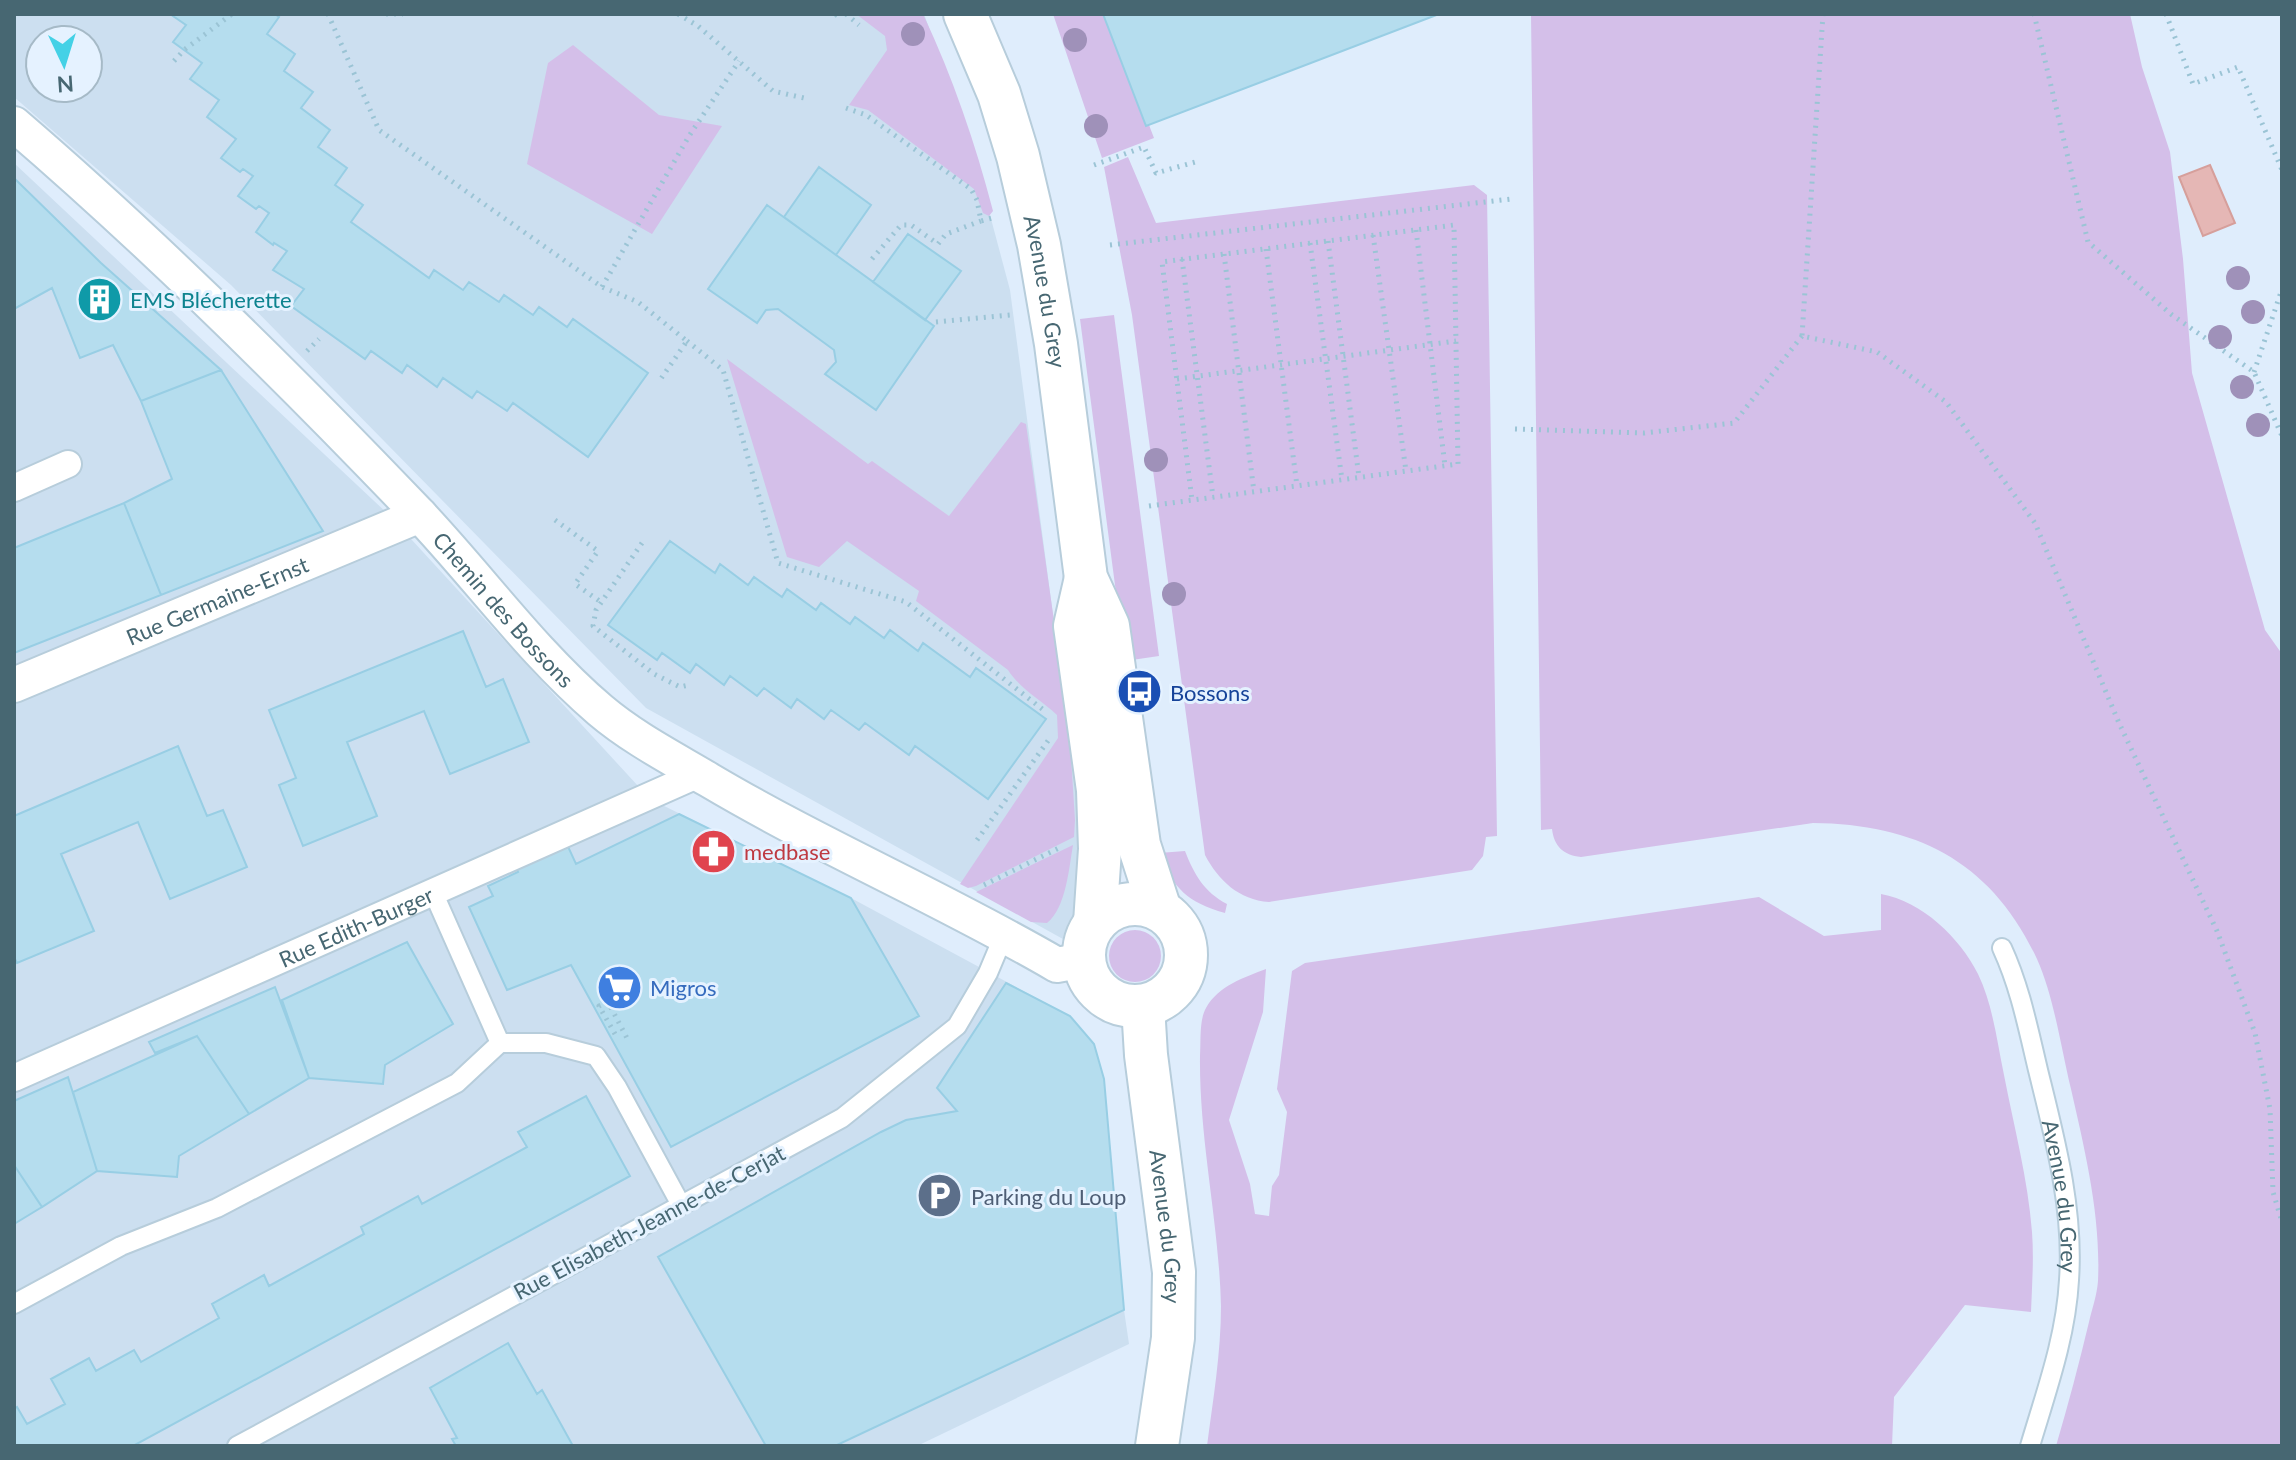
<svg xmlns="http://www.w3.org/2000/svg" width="2296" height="1460" font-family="Lato,sans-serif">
	<rect width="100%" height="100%" fill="#dfedfc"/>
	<path fill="#ccdff0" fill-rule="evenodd" d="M14,14H924L970,140L1010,290L1094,925L1072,944L646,708L231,285L14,97ZM40,40H88V88H40Z
		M14,163L389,515L650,799L851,898L1070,1016L1094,1044L1104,1079L1124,1310L1129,1344L917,1446H14Z"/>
	<path fill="#d4bfe9" d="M856,14H923C953,78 975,142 993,211L989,216L983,213L974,189L868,110L849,105L887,50L885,36Z
		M1053,14H1103L1146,126L1149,125L1154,138L1102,158Z
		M1531,14H2130L2142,67L2170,152L2183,259L2192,373L2265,630L2282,654V1446H2056C2068,1405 2079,1364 2089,1322C2092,1309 2097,1295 2098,1281C2101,1216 2085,1151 2071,1089C2061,1048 2054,997 2037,959C1992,862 1917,824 1813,823L1581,857C1563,855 1554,846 1552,829L1541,830Z
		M573,45L659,115L722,126L652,234L527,164L548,63Z
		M1128,157L1156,223L1474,185L1487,195L1497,836L1486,837L1483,856L1472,870L1269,902C1239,900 1218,880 1205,855L1132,315L1104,167Z
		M1114,315L1159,656L1125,661L1080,319Z
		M727,359L868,464L872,461L949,516L1021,422L1026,424L1069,726L1075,820L1074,837L976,886L968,888L960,884L1058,738L1057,715C1040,699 1021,690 1008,670L916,601L919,591L847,541L819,567L787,557Z
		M1073,845C1069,868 1066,908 1047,923L1031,922L976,892Z
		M1185,851C1194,874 1204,892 1227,904L1225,913C1187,902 1174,889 1159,853Z
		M1881,894C1922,901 1960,938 1978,974C1993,1005 1997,1042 2004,1075C2014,1127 2028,1179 2032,1232C2034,1259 2032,1285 2031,1312L1965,1305L1894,1397L1892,1446H1207C1213,1400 1221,1353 1221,1306C1219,1222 1199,1140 1200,1056C1201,1042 1199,1020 1206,1008C1218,986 1245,977 1266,969L1263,1012L1229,1120L1250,1184L1255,1214L1269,1216L1272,1186L1279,1175L1287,1112L1277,1089L1292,971L1305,963L1759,897L1824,936L1881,930Z
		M1109 956a26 26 0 1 1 52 0a26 26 0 1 1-52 0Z"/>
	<path fill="#e5b7b5" stroke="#d69f9b" stroke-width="2" d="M2210,165L2235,223L2203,236L2179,177Z"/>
	<path fill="#b5ddee" stroke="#98cee4" stroke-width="2" d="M170,14H275L279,17L267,34L295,54L284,71L313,92L301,108L330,130L318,147L347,168L335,185L363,205L351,222L429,278L434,270L463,290L469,282L499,302L504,295L533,315L539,307L567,327L573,319L648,373L588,457L513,403L507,411L477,391L472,398L443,378L437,387L407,365L402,373L371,351L365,359L291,306L304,289L273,270L287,251L274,243L273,245L256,232L269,213L259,206L256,209L238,196L253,176L243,169L240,172L221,158L236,139L207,117L219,100L190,79L202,63L173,42L186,25Z
		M1103,14H1439L1146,126Z
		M819,167L871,205L836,255L784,217Z
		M14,178L101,263L221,370L141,401L113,345L80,358L52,288L14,309Z
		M767,205L934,326L876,410L825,374L836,362L834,350L778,309L766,310L757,323L708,289Z
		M908,234L961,271L925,320L873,282Z
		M221,370L323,531L161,595L124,503L172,479L141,401Z
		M124,503L161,595L14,653V548Z
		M670,541L715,573L720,564L748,585L754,577L782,597L787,589L816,610L821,603L850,624L855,617L884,638L890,630L918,651L923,643L970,677L976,668L1046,719L988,799L915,746L909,755L865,723L859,730L831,710L824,719L797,699L791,708L764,688L757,696L730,676L724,685L696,664L690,673L662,653L657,660L608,625Z
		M463,631L486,687L503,679L529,742L450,774L424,711L347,742L377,816L303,846L279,785L296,778L269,710Z
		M1142,671L1147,709L1136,710L1132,672Z
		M178,746L207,816L223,810L247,867L170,899L138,822L61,854L94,931L17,963L14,957V816Z
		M679,814L851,898L919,1016L671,1147L571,965L507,990L469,907L493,896L488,886L518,872L515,864L565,840L576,864Z
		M407,942L453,1024L385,1065L383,1084L309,1078L282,1000Z
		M1006,983L1070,1016L1094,1044L1104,1079L1124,1310L835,1446H766L658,1257L881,1132L906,1120L957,1111L937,1088Z
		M275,987L309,1078L249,1114L197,1036L155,1053L149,1042Z
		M197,1036L249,1114L179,1156L177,1177L97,1171L73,1092Z
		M68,1077L97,1171L42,1207L14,1165V1101Z
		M586,1096L630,1176L133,1446H14V1409L17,1407L27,1424L65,1404L51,1379L89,1358L96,1371L134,1350L141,1362L219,1318L212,1304L264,1275L269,1286L364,1234L361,1227L418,1196L422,1204L527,1147L518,1132Z
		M14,1165L42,1207L14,1224Z
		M508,1343L537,1394L542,1390L573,1446H456L452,1439L457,1438L430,1388Z"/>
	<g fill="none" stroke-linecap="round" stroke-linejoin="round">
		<defs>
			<g id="service">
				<path d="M433,892L500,1043H546L596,1056L617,1087L681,1205"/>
				<path id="s1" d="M2002,948C2020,987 2028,1028 2038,1070C2055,1139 2074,1209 2069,1280C2066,1337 2046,1392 2030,1446"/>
				<path d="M14,1304L121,1246L217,1208L457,1083L500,1043"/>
				<path d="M237,1446L842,1118L957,1026L988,973L1004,935"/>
			</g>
			<g id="pedestrian">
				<path d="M14,488L68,464"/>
				<path id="s2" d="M14,1078L699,774"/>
			</g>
			<g id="minor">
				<path id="s3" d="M14,124C155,245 287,376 416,511C478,576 531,651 600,710C633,738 672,758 709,780C822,847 944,899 1057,965L1084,960"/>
				<path id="s4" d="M14,685L420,515"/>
			</g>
			<g id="tertiary">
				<path id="s5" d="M965,14L999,94L1018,156L1039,245L1056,344L1086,578L1108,626L1139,845L1160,910"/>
				<path d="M1086,578L1075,626L1098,790L1100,849L1095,923"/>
				<circle cx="1135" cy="955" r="51"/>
				<path id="s6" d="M1143,1006L1146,1055L1174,1272L1173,1338L1157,1446"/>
			</g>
		</defs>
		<use href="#service" stroke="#b7cddb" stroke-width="22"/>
		<use href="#pedestrian" stroke="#b7cddb" stroke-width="30"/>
		<use href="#minor" stroke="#b7cddb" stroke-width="38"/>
		<use href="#tertiary" stroke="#b7cddb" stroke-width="46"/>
		<path stroke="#9bc4d5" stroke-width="5" stroke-dasharray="2 6" stroke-linecap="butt" d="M328,14L379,130L602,287L638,302L687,341L660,380
			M386,14H403
			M678,14L698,26L773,91L804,98
			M846,14L859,25
			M1823,14L1802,336L1877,352L1946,402L2035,523L2119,723L2217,931L2255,1033L2270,1109L2273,1192L2282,1222
			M2034,14L2088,242L2172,315L2254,372L2282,436
			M2166,14L2193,84L2238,67L2282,170
			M834,16L836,14
			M174,61L184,50L232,14
			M846,108L866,115L971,189L977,200L981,221L992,218
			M1094,165L1144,147L1156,173L1199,161
			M1416,230L1445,466
			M1373,235L1406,471
			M1328,241L1359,477
			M1310,243L1342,480
			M1110,245L1511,199
			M1266,249L1297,486
			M1224,254L1254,492
			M872,259L901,225H911L938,244L946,234L981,221
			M1182,259L1213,497
			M602,287L689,136L739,61
			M936,322L1010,315
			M687,341L723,370L778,563L906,602L1046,712
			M307,351L319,339
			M2254,372L2282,289
			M1177,379L1456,341
			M1515,429L1644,433L1734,423L1802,336
			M1149,506L1458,464L1454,225L1162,262L1192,500
			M555,520L598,551L575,584L601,602
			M642,543L596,610L593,626L654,674L680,687L689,685
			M977,840L1050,738
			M984,885L1061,847
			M615,1034L599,1006L608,1002L628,1040"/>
		<use href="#service" stroke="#fff" stroke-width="18"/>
		<use href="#pedestrian" stroke="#fff" stroke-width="26"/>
		<use href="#minor" stroke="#fff" stroke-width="34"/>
		<use href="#tertiary" stroke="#fff" stroke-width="42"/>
	</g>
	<g fill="#9f91b9">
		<circle cx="913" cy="34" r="12"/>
		<circle cx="1075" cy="40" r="12"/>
		<circle cx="1096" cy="126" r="12"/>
		<circle cx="2238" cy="278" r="12"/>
		<circle cx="2253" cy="312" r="12"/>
		<circle cx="2220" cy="337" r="12"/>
		<circle cx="2242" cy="387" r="12"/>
		<circle cx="2258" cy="425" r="12"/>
		<circle cx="1156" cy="460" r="12"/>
		<circle cx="1174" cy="594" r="12"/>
	</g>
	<defs>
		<symbol id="building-disc" viewBox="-11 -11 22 22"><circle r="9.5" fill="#0f9aa8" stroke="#e5f2ff"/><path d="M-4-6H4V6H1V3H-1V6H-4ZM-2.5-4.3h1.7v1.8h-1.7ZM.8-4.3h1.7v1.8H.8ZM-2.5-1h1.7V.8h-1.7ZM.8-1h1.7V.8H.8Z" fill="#fff"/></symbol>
		<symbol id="bus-disc" viewBox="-11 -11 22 22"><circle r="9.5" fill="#1a4fb4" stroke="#e5f2ff"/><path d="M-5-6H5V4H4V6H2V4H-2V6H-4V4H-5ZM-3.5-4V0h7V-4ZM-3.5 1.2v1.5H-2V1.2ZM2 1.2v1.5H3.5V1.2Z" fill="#fff"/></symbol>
		<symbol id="pharmacy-disc" viewBox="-11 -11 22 22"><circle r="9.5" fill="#e0444e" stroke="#e5f2ff"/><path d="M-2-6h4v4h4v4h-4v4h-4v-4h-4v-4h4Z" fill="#fff"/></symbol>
		<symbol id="supermarket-disc" viewBox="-11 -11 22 22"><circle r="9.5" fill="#3f7fe0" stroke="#e5f2ff"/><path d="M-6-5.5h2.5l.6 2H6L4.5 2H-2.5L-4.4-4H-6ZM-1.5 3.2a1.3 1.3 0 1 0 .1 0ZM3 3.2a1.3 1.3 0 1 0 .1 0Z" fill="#fff"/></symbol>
		<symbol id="parking-disc" viewBox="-11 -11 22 22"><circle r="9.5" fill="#5c6f8a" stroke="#e5f2ff"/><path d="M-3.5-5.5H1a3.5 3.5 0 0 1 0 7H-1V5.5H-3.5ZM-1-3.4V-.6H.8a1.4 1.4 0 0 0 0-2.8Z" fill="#fff"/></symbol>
	</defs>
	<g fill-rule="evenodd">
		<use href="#building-disc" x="74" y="274" width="51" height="51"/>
		<use href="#bus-disc" x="1114" y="666" width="51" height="51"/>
		<use href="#pharmacy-disc" x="688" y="826" width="51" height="51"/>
		<use href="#supermarket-disc" x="594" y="962" width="51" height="51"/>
		<use href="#parking-disc" x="914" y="1170" width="51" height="51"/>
	</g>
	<g text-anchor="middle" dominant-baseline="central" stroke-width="6" stroke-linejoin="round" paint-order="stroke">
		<g font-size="22" fill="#476772" stroke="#e5f2ff">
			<text stroke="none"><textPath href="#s5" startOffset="290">Avenue du Grey</textPath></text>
			<text stroke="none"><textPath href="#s4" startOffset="220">Rue Germaine-Ernst</textPath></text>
			<text stroke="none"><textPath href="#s3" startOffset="690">Chemin des Bossons</textPath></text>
			<text stroke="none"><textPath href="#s2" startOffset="374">Rue Edith-Burger</textPath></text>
			<text stroke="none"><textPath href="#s1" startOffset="256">Avenue du Grey</textPath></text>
			<text transform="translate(649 1222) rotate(-28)">Rue Elisabeth-Jeanne-de-Cerjat</text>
			<text stroke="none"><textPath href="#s6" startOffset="222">Avenue du Grey</textPath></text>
		</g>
		<g font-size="22" fill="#0d838f" stroke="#e5f2ff" text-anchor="start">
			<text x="130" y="299">EMS Blécherette</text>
		</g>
		<g font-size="22" fill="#164399" stroke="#e5f2ff" text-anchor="start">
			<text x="1170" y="692">Bossons</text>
		</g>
		<g font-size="22" fill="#be3a42" stroke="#e5f2ff" text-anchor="start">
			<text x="744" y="851">medbase</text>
		</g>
		<g font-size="22" fill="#366cbe" stroke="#e5f2ff" text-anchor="start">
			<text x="650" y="987">Migros</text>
		</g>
		<g font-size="22" fill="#4e5e75" stroke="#e5f2ff" text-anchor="start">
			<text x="971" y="1196">Parking du Loup</text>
		</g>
	</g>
	<rect width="2296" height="1460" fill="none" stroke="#476772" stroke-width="32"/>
	<g transform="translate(64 64) rotate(176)"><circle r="38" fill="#e5f2ff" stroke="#a6bac7" stroke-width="2"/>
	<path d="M0-6L14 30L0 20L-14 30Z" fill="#44d1e6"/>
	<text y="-12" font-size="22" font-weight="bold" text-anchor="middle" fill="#476772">N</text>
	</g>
</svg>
